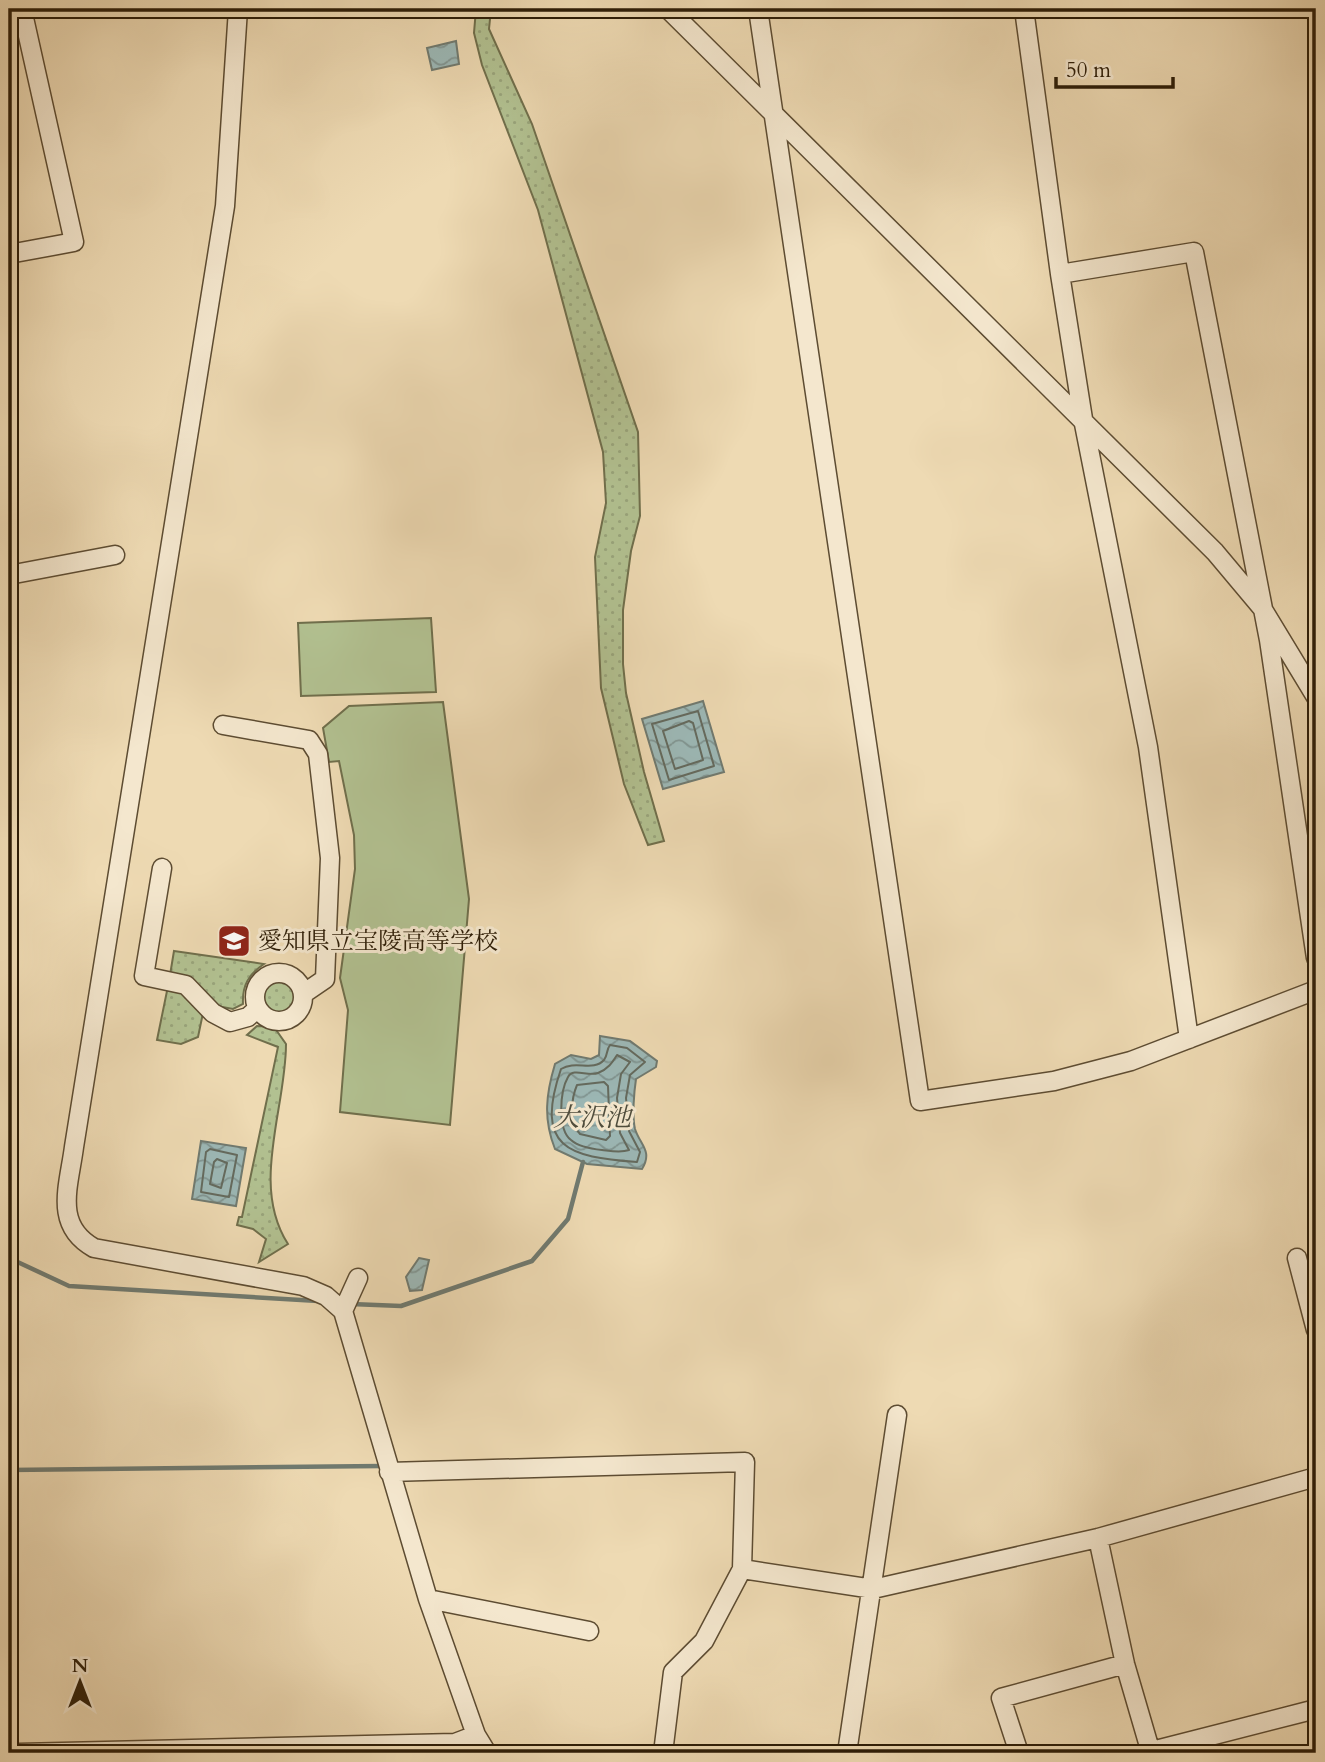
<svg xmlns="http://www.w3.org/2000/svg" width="1325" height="1762" font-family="Cardo,'Noto Serif JP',serif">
	<defs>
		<pattern id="grass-dots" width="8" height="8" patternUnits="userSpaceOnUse" patternTransform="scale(1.75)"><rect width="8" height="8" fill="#b2c191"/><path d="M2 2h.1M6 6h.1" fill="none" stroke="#99a57c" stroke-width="1.8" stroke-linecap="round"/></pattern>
		<pattern id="water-waves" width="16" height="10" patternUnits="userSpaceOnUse" patternTransform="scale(1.75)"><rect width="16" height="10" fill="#9cb8b6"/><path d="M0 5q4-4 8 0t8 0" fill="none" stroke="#809592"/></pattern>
	</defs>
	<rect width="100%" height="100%" fill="#eedab3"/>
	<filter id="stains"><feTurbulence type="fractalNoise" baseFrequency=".00286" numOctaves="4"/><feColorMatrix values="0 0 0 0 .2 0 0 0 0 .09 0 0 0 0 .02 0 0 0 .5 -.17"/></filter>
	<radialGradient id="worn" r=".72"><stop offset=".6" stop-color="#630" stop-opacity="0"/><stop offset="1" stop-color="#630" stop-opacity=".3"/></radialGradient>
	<path fill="url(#grass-dots)" stroke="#706f4c" stroke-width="2" d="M476,9H491L489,29L532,124L638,432L640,516L631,551L623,610V664L626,693L644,772L664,841L648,845L624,784L601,688L595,557L606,503L603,452L538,210L482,65L474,33Z
		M174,951L264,964C249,974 242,985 243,1004L233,1009L217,1006L170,975Z
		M263 997a16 16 0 1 1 32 0a16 16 0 1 1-32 0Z
		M168,986L184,992L203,1013L198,1037L181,1044L157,1040Z
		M257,1026L274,1027L286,1044C286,1109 250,1185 288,1244L259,1262L266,1239L253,1229L237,1225L239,1217H242L278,1047L247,1035Z"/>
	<path fill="#b2c191" stroke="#706f4c" stroke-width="2" d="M431,618L436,692L301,696L298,623Z
		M443,702L469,899L450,1125L340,1112L348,1010L340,978L355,869L354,835L339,761L329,762L323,728L349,706Z"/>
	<path fill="url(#water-waves)" stroke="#707a70" stroke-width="2" d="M456,41L459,64L432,70L427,48Z
		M703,701L724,772L663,789L642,719Z
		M600,1036L630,1041L657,1061L656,1067L636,1079C634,1092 632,1116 635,1129C640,1145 653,1151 642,1169L587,1164L555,1149C543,1119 546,1094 555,1064L571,1055L591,1059L599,1055Z
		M201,1141L246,1148L236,1206L192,1199Z
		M419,1258L429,1260L422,1290L410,1291L406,1277Z"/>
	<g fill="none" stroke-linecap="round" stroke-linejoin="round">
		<path stroke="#646a5e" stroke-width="2" d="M698,711L714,766L669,780L652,724Z
			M689,721L693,723L703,760L675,769L663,731Z
			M610,1045L627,1048L645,1062L630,1075L626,1098L629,1131L640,1152L637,1162C568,1157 534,1148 561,1069C576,1060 593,1072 604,1060C608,1055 606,1050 610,1045Z
			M617,1055L630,1062L621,1074L617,1098L620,1133L629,1150C621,1153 611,1151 602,1150C592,1149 579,1147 571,1140C557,1129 560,1091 568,1077C573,1067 588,1077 598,1073C608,1069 612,1063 617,1055Z
			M604,1082L608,1086L610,1136L606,1140L580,1134C569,1123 571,1099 577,1085Z
			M210,1149L237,1155L229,1197L201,1192L206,1152Z
			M217,1159L227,1163L221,1188L210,1184L214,1162Z"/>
		<path stroke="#707a70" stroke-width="4.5" d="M9,1258L69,1286L318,1301
			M351,1304L401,1306L532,1261L568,1219L583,1162
			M9,1470L382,1466"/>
		<defs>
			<path id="minor" d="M238,9L225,206L74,1147C69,1186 53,1225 94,1248L303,1286L326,1296L343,1311L428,1599L476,1735L487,1753
				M668,9L1215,552L1262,608L1316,697
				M758,9L920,1101L1054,1081L1131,1061L1316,990
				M1024,9L1060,274L1083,419L1148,747L1189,1039
				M9,254L74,242L22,9
				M1060,274L1194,252L1269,640L1316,958
				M9,575L115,555
				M223,725L309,740L318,754L330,858L325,979L303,994
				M162,868L144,976L186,985L213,1013L230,1022L248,1017L257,1009
				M255 997a24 24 0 1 1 48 0a24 24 0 1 1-48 0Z
				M1297,1258L1316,1330
				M343,1311L358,1278
				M389,1472L745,1462L742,1569L704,1641L673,1672L663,1753
				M1098,1538L1125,1664L1151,1753
				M742,1569L873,1589L1098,1538L1316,1477
				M428,1599L589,1631
				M19,1753L455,1743L476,1735
				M847,1753L897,1415
				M1019,1753L1001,1698L1125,1664
				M1144,1753L1316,1709"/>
		</defs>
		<use href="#minor" stroke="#5d4c32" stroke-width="21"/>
		<use href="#minor" stroke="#f4e7ce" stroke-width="18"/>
	</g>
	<defs>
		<symbol id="school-square" viewBox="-11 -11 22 22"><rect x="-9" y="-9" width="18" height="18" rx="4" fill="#8f2418" stroke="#f4e7ce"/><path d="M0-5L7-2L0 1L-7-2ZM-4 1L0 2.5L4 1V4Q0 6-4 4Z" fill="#fff"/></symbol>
	</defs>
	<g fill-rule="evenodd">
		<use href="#school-square" x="215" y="922" width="38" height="38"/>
	</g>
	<g text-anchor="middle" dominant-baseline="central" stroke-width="6" stroke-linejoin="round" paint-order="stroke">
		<g font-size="24" fill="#2d1d07" stroke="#f4e7ce" text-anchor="start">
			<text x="258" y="941">愛知県立宝陵高等学校</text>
		</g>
		<g font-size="26" font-style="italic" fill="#4e4c3c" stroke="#f4e7ce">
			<text x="592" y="1117">大沢池</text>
		</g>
	</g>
	<rect width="1325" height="1762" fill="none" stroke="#eedab3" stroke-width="35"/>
	<rect x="10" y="10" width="1304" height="1741" fill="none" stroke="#2d1d07" stroke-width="3.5"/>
	<rect x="18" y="18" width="1290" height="1727" fill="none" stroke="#2d1d07" stroke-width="2"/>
	<g transform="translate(80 1682)" stroke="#f4e7ce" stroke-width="5" paint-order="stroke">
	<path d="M0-5L12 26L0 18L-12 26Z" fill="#2d1d07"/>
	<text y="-10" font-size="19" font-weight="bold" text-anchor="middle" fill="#2d1d07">N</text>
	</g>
	<path d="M1056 77v10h117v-10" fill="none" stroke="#2d1d07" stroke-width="3.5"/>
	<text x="1066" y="77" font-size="21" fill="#2d1d07" stroke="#f4e7ce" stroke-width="5" paint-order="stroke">50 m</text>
	<rect width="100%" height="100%" filter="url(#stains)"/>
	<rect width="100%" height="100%" fill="url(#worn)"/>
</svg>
